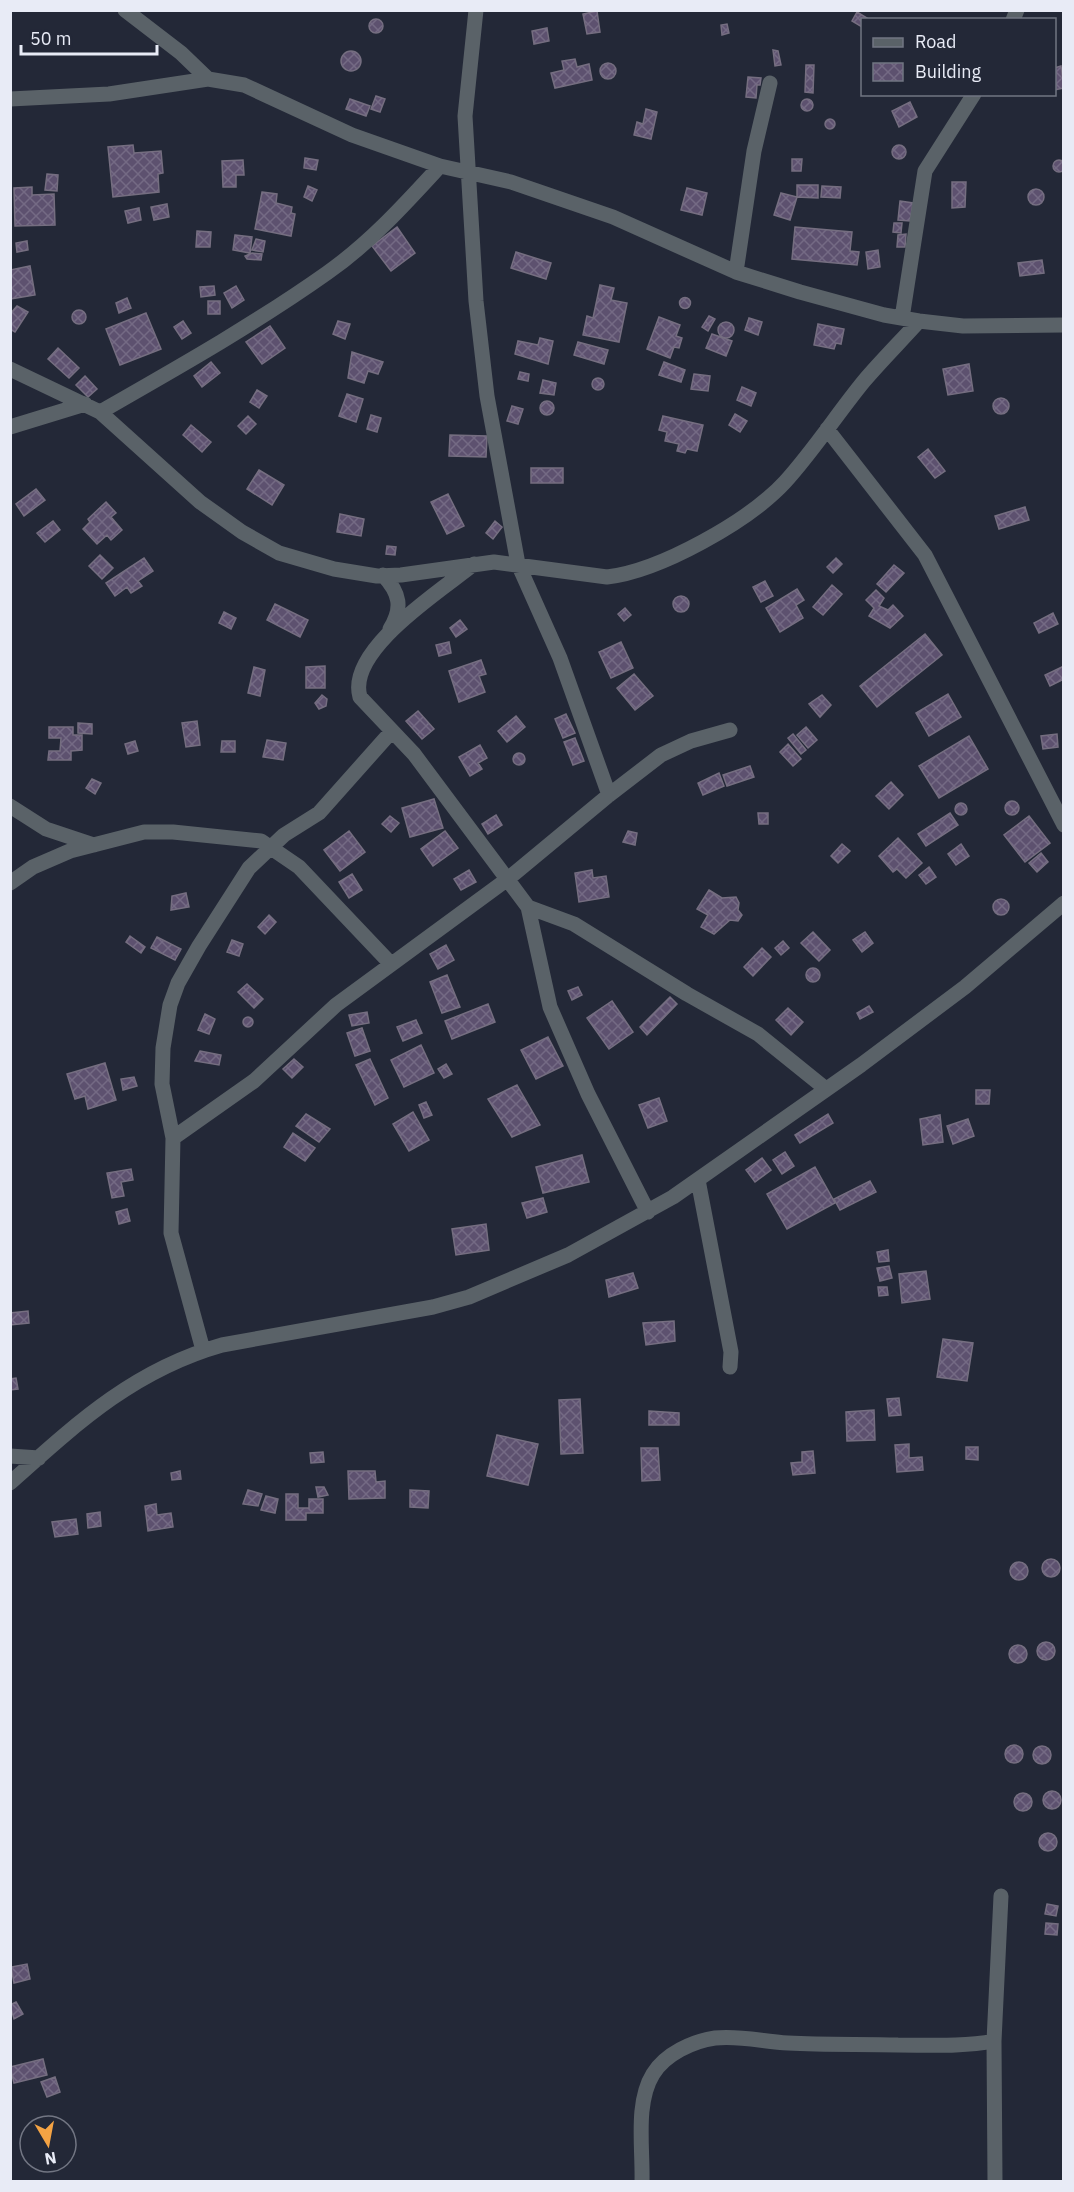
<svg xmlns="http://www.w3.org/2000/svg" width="1074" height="2192" font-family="'IBM Plex Sans',sans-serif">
	<defs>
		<pattern id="building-cross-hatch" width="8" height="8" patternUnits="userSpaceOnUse" patternTransform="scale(1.5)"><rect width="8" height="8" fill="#5d516f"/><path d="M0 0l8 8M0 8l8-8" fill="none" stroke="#746a84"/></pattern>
	</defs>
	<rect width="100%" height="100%" fill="#232837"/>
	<path fill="url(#building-cross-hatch)" stroke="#756e80" stroke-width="1.5" d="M597,11L600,32L587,34L583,14Z
		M857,12L867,18L862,20V27L852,21Z
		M369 26a7 7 0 1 1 14 0a7 7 0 1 1-14 0Z
		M727,24L729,33L722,35L721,25Z
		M547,28L549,41L534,44L532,31Z
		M773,50L778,51L781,65L775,66Z
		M341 61a10 10 0 1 1 20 0a10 10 0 1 1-20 0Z
		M575,59L577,67L589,64L592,80L555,88L551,73L564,70L562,61Z
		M600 71a8 8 0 1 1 16 0a8 8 0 1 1-16 0Z
		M806,65H814L813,93L805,92Z
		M1061,66L1064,88L1054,90V68Z
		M748,77L761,78L760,85H757L756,98L746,97Z
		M376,96L385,99L380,112L371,109Z
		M350,99L370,106L366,116L346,109Z
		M801 105a6 6 0 1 1 12 0a6 6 0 1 1-12 0Z
		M910,102L917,117L899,127L892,111Z
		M646,109L657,112L651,139L634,135L637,122L643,124Z
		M825 124a5 5 0 1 1 10 0a5 5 0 1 1-10 0Z
		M892 152a7 7 0 1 1 14 0a7 7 0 1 1-14 0Z
		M133,145L134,153L161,151L163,173L158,174L159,192L113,197L108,147Z
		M305,158L318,160L316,170L304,168Z
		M792,159H802L801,171H792Z
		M1053 166a6 6 0 1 1 12 0a6 6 0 1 1-12 0Z
		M243,160L244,175H236V187H223L222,161Z
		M47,174L58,175L57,191L45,190Z
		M952,182H966L965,207L952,208Z
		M797,185H818V198L797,197Z
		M308,186L317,190L312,201L304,197Z
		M822,186L841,187L840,198L821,197Z
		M32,187V195L54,194L55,225L15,226L14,188Z
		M687,188L707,193L702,215L681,210Z
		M1028 197a8 8 0 1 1 16 0a8 8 0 1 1-16 0Z
		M262,192L277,194L276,203L292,207L291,213L295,214L291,236L255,229Z
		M781,193L797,197L790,220L774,215Z
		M900,201L913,203L910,221L898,220Z
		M167,204L169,217L154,220L151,207Z
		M139,208L141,220L128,223L125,211Z
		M894,223H902L901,233L893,232Z
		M397,227L415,253L391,271L372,246Z
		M795,227L852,232L850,251L859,252L857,265L792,259Z
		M197,231L211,232L210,247H196Z
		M906,234L905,247H897L898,235Z
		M235,235L252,237L250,253L233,250Z
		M256,239L265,241L263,252L252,250Z
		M27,241L28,250L17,252L16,243Z
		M878,250L880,267L868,269L866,252Z
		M516,252L551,263L546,279L511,268Z
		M252,253L262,254L261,260L247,259L245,256Z
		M1042,260L1044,273L1020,276L1018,263Z
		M30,266L35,295L10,299V270Z
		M600,285L614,288L611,300L627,303L619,342L583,335L587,316L593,318Z
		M214,286L215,295L201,297L200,287Z
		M236,286L244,300L232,308L224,293Z
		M679.5 303a5.5 5.5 0 1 1 11 0a5.5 5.5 0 1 1-11 0Z
		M127,298L131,308L119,313L116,303Z
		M208,301H220V314H208Z
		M17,306L28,312L15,332L10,329V314Z
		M72 317a7 7 0 1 1 14 0a7 7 0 1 1-14 0Z
		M146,313L161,349L120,365L106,329Z
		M709,316L715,319L708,331L702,327Z
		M659,317L680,325L676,336L682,338L679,348L674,347L670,358L647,349Z
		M749,318L762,322L758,335L745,330Z
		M183,321L191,333L182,339L174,327Z
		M338,321L350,324L345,339L333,334Z
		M718 330a8 8 0 1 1 16 0a8 8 0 1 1-16 0Z
		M818,324L844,329L841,344L836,343L834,349L814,345Z
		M270,326L285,348L262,364L246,342Z
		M712,334L732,341L726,356L706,348Z
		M540,338L553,341L548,364L515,354L518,341L538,345Z
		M578,342L608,350L604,364L574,355Z
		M58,348L79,368L69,378L48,359Z
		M352,352L383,362L378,374L368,371L364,383L348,378Z
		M211,362L220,373L202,387L194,376Z
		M664,362L685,370L681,382L659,375Z
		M969,364L973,391L948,395L943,369Z
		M520,372L529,374L528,381L518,379Z
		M694,374L710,376L708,391L691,389Z
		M85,376L97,389L88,397L76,385Z
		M592 384a6 6 0 1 1 12 0a6 6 0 1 1-12 0Z
		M543,380L556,383L554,395L540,393Z
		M742,387L756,393L751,406L737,400Z
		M257,390L267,396L259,408L250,402Z
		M347,394L363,399L356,422L339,416Z
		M993 406a8 8 0 1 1 16 0a8 8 0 1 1-16 0Z
		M540 408a7 7 0 1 1 14 0a7 7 0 1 1-14 0Z
		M512,406L523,409L518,424L507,421Z
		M735,414L747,421L740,432L729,425Z
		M371,415L381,418L377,432L367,429Z
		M248,416L256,424L246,434L238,426Z
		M663,416L703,425L697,451L687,449L685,453L677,451L679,444L665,441L667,432L659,430Z
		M191,425L211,442L202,452L183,435Z
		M450,435L487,436L486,457L449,456Z
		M928,449L945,471L935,478L918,457Z
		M531,468H563V483H531Z
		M259,470L284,485L272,505L247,489Z
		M36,489L45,500L24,516L16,504Z
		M448,494L464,526L447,534L431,502Z
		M106,502L116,513L111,517L122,530L111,540L107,535L97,544L83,529L90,522L88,519Z
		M1025,507L1029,520L999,529L995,516Z
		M340,514L364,519L361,536L337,532Z
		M53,521L60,530L45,542L37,533Z
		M495,521L502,527L493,539L486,533Z
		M387,546L396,547L395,555L386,554Z
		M100,555L113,568L102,579L89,566Z
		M144,558L153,571L138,581L142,586L131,593L127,587L115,596L106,583Z
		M836,558L842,564L833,573L827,567Z
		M894,565L904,573L886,592L877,584Z
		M765,581L773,596L761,602L753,587Z
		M832,585L842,594L823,615L813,607Z
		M797,589L804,600L796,605L803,618L780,632L766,608Z
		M876,590L884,598L879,606L888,610L893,605L903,616L890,628L869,616L874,608L866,600Z
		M673 604a8 8 0 1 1 16 0a8 8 0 1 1-16 0Z
		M275,604L308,620L300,637L267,620Z
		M625,608L631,615L624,621L618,614Z
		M224,612L236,618L231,629L219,623Z
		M1053,613L1058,624L1039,633L1034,623Z
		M460,620L467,629L456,637L450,628Z
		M925,634L942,655L877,707L860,686Z
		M449,642L451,653L439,656L436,645Z
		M621,642L633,668L611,678L599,652Z
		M481,660L486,674L479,676L485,692L459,702L449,671Z
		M325,666V688H306V667Z
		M1064,666V679L1050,686L1045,675Z
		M254,667L265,670L260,696L248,693Z
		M634,674L653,696L635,710L617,688Z
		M948,694L961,717L929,736L916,713Z
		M322,695L327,699L326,706L319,709L315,703Z
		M822,695L831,705L820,717L809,704Z
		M418,711L434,729L422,739L406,721Z
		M566,714L575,733L563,738L555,719Z
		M516,716L525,727L507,742L498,731Z
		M197,721L200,745L186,747L182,723Z
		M78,723L92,724V734L78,733Z
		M49,727H73V735H82V750L71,751V760H48L49,751H60L61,738H49Z
		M806,727L817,740L808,748L797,735Z
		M793,734L806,750L801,754L788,738Z
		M1057,734L1058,747L1043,749L1041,736Z
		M969,736L988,769L939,798L919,766Z
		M575,738L584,761L573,765L564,742Z
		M267,740L286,743L283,760L263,757Z
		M135,741L138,751L128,754L125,744Z
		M222,741H235V752H221Z
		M788,744L801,759L793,766L780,752Z
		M480,745L487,758L478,763L482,769L470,776L459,757Z
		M513 759a6 6 0 1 1 12 0a6 6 0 1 1-12 0Z
		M750,766L754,777L727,786L723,775Z
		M719,773L724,786L703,795L698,783Z
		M92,779L101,783L95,794L86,788Z
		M891,782L903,795L889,809L876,796Z
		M434,799L443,828L410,837L402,808Z
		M1005 808a7 7 0 1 1 14 0a7 7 0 1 1-14 0Z
		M955 809a6 6 0 1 1 12 0a6 6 0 1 1-12 0Z
		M758,813H768V824H759Z
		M950,813L958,825L926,846L918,834Z
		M496,815L502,825L488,834L482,824Z
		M390,816L399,823L391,832L382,824Z
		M1029,816L1050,843L1025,862L1004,835Z
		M349,831L365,852L340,871L324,850Z
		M445,831L458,848L433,866L421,849Z
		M628,831L637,833L635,845L623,842Z
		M898,838L922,863L906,878L897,869L893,872L879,856Z
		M842,844L850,851L838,863L831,856Z
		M961,844L969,856L956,865L948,854Z
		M1041,853L1048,862L1037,872L1029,863Z
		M929,867L936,877L926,884L919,875Z
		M469,870L476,882L461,890L454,879Z
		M592,870L593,878L606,876L609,897L579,902L575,873Z
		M352,874L362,890L349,898L339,882Z
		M709,890L722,898L736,897L739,903L738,910L742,915L738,921L730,920L714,934L701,927L708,915L697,909Z
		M186,893L189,907L171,910L172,896Z
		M993 907a8 8 0 1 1 16 0a8 8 0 1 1-16 0Z
		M269,915L276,922L265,934L258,927Z
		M813,932L830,950L819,961L801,943Z
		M865,932L873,943L862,952L853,940Z
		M130,936L145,947L141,953L126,942Z
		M157,937L181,949L175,960L151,948Z
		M232,940L243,944L239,956L227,952Z
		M783,941L789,948L781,955L775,948Z
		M446,945L454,960L438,969L430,954Z
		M762,948L771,957L753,976L744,967Z
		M806 975a7 7 0 1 1 14 0a7 7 0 1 1-14 0Z
		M447,975L460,1007L442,1013L430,982Z
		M247,984L263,999L254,1008L238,992Z
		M578,987L582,995L572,1000L568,991Z
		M670,997L677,1004L647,1035L640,1027Z
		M612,1001L633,1032L609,1049L587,1018Z
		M488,1004L495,1022L452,1039L445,1021Z
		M869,1006L873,1012L860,1019L857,1013Z
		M788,1008L803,1022L791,1035L776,1020Z
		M367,1012L369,1023L352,1026L349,1015Z
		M205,1014L215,1019L209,1034L198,1030Z
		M243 1022a5 5 0 1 1 10 0a5 5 0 1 1-10 0Z
		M416,1020L422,1033L403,1041L397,1027Z
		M362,1028L370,1051L355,1056L347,1033Z
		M548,1037L563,1066L536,1079L521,1050Z
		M421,1045L434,1073L404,1087L391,1060Z
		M200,1051L221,1055L219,1065L195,1061Z
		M294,1059L303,1067L292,1078L283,1069Z
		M370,1059L388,1098L375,1105L356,1065Z
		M105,1063L116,1100L88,1109L85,1096L75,1099L67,1074Z
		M446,1064L452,1074L444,1078L438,1069Z
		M134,1077L137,1086L123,1090L121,1079Z
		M517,1085L540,1125L512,1137L488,1099Z
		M976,1090H990L989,1104H976Z
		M659,1098L667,1121L648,1128L639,1105Z
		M426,1102L432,1115L424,1118L419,1105Z
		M413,1112L429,1140L409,1151L393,1124Z
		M306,1114L330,1129L319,1142L296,1126Z
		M828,1114L833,1123L800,1143L795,1135Z
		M940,1115L943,1142L923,1145L920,1119Z
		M968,1119L974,1136L953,1144L947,1126Z
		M293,1133L315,1148L305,1161L284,1147Z
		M785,1152L794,1166L782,1174L773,1160Z
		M582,1155L589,1182L543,1193L536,1167Z
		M762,1158L771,1170L755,1182L746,1170Z
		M815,1167L835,1203L787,1229L767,1194Z
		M131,1169L133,1180L121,1182L124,1196L112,1198L107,1173Z
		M870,1181L876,1192L840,1210L834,1199Z
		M543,1198L547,1212L527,1218L522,1203Z
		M127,1209L130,1221L119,1224L116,1212Z
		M486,1224L489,1250L456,1255L452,1229Z
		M888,1250L889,1261L879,1262L877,1252Z
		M889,1266L892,1278L880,1281L877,1268Z
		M926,1271L930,1299L902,1303L899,1274Z
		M633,1273L638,1288L609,1297L606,1280Z
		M878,1287H887L888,1295L879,1296Z
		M28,1311L29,1323L10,1325V1313Z
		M674,1321L675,1341L646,1345L643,1323Z
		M943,1339L973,1343L967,1381L937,1377Z
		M16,1378L18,1389L10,1390V1379Z
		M899,1398L901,1415L889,1416L887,1399Z
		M580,1399L583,1453L561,1454L559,1400Z
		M874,1410L875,1440L847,1441L846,1412Z
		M649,1411L679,1413V1425H649Z
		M497,1435L538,1444L528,1485L487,1476Z
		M909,1444V1458L922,1457L923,1470L897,1472L895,1445Z
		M966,1447H978V1460L966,1459Z
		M641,1448H658L660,1480L642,1481Z
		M813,1451L815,1473L793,1475L791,1463L802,1462V1452Z
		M323,1452L324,1462L311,1463L310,1453Z
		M180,1471L181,1479L172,1480L171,1473Z
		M348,1471H375L376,1482L385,1481V1498L349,1499Z
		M316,1487H324L328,1495L318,1497Z
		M248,1490L262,1494L258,1506L243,1504Z
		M410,1490L429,1491L428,1508L410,1507Z
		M286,1494H298V1508H309V1499H323V1513H306V1520H286Z
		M266,1496L278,1499L275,1513L261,1510Z
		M156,1504L157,1515L171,1513L173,1527L148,1531L145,1506Z
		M100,1512L101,1526L88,1528L87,1514Z
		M76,1519L78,1534L55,1537L52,1522Z
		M1042 1568a9 9 0 1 1 18 0a9 9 0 1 1-18 0Z
		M1010 1571a9 9 0 1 1 18 0a9 9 0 1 1-18 0Z
		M1037 1651a9 9 0 1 1 18 0a9 9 0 1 1-18 0Z
		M1009 1654a9 9 0 1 1 18 0a9 9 0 1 1-18 0Z
		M1005 1754a9 9 0 1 1 18 0a9 9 0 1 1-18 0Z
		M1033 1755a9 9 0 1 1 18 0a9 9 0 1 1-18 0Z
		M1043 1800a9 9 0 1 1 18 0a9 9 0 1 1-18 0Z
		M1014 1802a9 9 0 1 1 18 0a9 9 0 1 1-18 0Z
		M1039 1842a9 9 0 1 1 18 0a9 9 0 1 1-18 0Z
		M1047,1904L1058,1906L1056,1916L1045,1914Z
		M1046,1923L1058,1924L1057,1935L1045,1934Z
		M27,1964L30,1979L14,1983L11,1967Z
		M16,2002L23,2014L14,2019L10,2005Z
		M43,2059L47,2075L14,2083L10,2067Z
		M55,2077L60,2092L47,2097L41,2082Z"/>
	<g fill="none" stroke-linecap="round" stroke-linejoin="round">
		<path stroke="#5a6268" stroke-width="15" d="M125,10L181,53L208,79
			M476,10L465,116L476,301L487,396L518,564L560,658L609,795
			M1013,20L1017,10
			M10,99L109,94L208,79L244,85L352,135L440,166L511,182L613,217L736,272L800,292L884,315L919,321L963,326L1064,325
			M736,272L754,151L770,83
			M902,318L925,171L974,94
			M10,369L100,412L200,502L242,532L279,553L334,569L377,576L401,575L494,562L607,577C660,571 749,521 785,482C814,450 837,414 864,381C881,361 901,341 919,321
			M100,412C177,368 255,324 327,273C370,243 405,204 440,166
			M10,427L85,404
			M827,429L925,555L1064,825
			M474,564C442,590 346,650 360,697L414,754L528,907L550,1007L588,1094L648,1212
			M383,575C400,593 403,608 390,629
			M10,806L46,829L94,845
			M10,883L33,867L70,851L144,832H173L261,841L299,867L391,964
			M528,907L574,924L687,994L758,1034L826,1089
			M173,1138L254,1081L336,1005L509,878L609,795L661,755L691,741L730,730
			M698,1180L731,1352L730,1367
			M203,1350L171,1233L173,1138L162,1084L163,1048L170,1005L178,983L199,946L249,868L284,835L319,813L392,731
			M10,1456L39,1458
			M10,1483C77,1423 134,1370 222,1345L433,1307L469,1297L568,1255L673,1197L861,1065L965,987L1064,903
			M642,2182C643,2148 635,2103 653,2074C665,2054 693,2041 715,2038C740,2035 764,2042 788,2043C825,2045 861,2044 898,2045C930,2045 962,2047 994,2041
			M995,2182L994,2041L1001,1896"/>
	</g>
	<rect width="1074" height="2192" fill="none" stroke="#e8ebf6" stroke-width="24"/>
	<rect x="861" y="18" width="195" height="78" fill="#232837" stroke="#727683" stroke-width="1.5"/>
	<rect x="873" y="38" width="30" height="9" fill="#5a6268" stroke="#727683" stroke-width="1.5"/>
	<text x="915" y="48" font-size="18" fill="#e8ebf6">Road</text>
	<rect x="873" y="63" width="30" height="18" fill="url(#building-cross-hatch)" stroke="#727683" stroke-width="1.5"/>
	<text x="915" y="78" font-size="18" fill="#e8ebf6">Building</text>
	<g transform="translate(48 2144) rotate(170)"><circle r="28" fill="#232837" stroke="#727683" stroke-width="1.5"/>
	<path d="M0-4.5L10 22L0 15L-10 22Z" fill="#f4a344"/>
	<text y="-9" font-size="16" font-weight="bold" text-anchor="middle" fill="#e8ebf6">N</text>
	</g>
	<path d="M21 45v9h136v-9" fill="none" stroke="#e8ebf6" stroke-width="3"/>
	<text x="30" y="45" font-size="18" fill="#e8ebf6" stroke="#232837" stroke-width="4.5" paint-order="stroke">50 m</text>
</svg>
